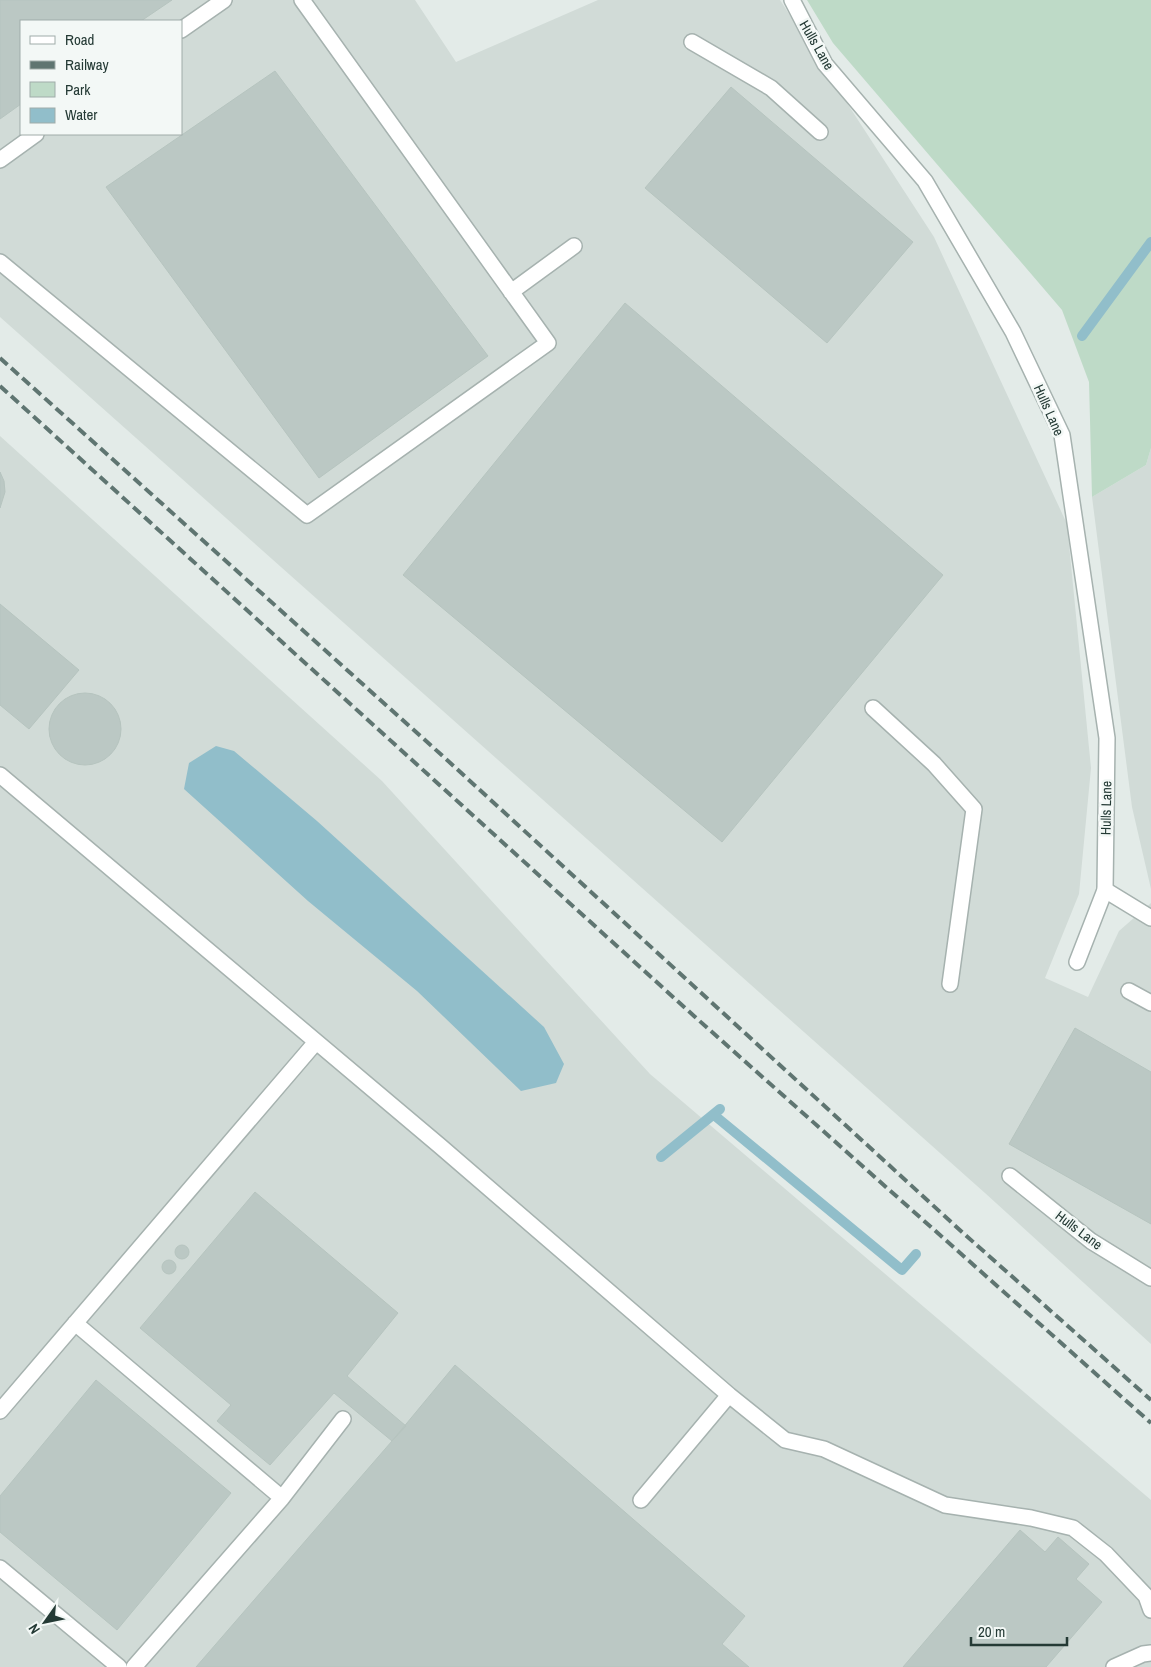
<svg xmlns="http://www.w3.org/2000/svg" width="1151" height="1667" font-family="'Archivo Narrow',sans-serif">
	<rect width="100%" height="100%" fill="#e3ebe8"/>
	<path fill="#d1dbd7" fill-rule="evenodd" d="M0,0H415L456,62L598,0H780L934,237L1067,524L1091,768L1079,894L1045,978L1088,997L1119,931L1151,903V1344L985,1193L0,317ZM21,21H181V134H21Z
		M0,436L382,781L650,1074L1151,1500V1667H0Z
		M1151,448V889L1132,807L1092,497L1146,465Z"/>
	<path fill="#bedac7" d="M807,0H1151V448L1146,465L1092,497L1089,382L1062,310L833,43Z"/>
	<path fill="#91beca" d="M216,746L234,751L317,821L544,1027L564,1064L556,1083L521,1091L417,991L308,901L184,789L189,763Z"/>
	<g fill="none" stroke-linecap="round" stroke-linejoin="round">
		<path stroke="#91beca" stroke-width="10" d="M1082,336L1151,242
			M714,1115L902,1270L916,1254
			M661,1157L720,1109"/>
	</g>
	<path fill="#bbc8c4" stroke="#b6c4bf" d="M0,0H172L141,21H21V104L0,119Z
		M275,71L488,356L319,478L106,187Z
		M731,87L913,242L827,343L645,188Z
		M625,303L943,575L722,842L403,575Z
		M0,472L4,481L5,492L0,508Z
		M0,604L79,670L29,729L0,705Z
		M49 729a36 36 0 1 1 72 0a36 36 0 1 1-72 0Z
		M1075,1028L1151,1072V1224L1009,1144Z
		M255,1192L398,1313L347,1376L406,1426L392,1441L334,1393L270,1465L217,1421L231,1405L140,1328Z
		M175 1252a7 7 0 1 1 14 0a7 7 0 1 1-14 0Z
		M162 1267a7 7 0 1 1 14 0a7 7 0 1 1-14 0Z
		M455,1365L745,1616L722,1644L749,1667H196L392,1441Z
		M96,1380L231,1493L117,1630L0,1532V1496Z
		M1020,1530L1045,1552L1058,1537L1089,1564L1076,1579L1102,1602L1046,1667H903Z"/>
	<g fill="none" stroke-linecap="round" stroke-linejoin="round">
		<defs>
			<path id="lane" d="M181,30L224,0
				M692,42L771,88L820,132
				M0,160L36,134
				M0,262L307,515L548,343L302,0
				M511,292L574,246
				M873,708L934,764L974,809L950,984
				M0,775L440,1146L729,1395L641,1500
				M1105,890L1151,918
				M1129,991L1151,1003
				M1010,1176L1091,1241L1151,1278
				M75,1323L282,1498L134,1667
				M729,1395L785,1440L824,1449L945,1505L1031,1518L1073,1528L1106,1554L1146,1596L1151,1610
				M0,1411L316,1042
				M282,1498L343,1419
				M0,1568L119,1667
				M1114,1667L1143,1654L1151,1653"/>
			<path id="street" d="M792,0L825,64L925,181L1013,332L1062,435L1107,738L1105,890L1077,962"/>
		</defs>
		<use href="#lane" stroke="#a6b2af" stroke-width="18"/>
		<use href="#street" stroke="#a6b2af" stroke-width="18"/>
		<use href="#lane" stroke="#fff" stroke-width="15"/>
		<use href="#street" stroke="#fff" stroke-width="15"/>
		<path stroke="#5f7571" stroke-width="4" stroke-dasharray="10 5" stroke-linecap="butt" d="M0,358L446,759L962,1232L1151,1400
			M0,386L694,1016L1151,1423"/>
	</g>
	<g text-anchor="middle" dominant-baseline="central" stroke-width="5" stroke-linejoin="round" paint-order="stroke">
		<g font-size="14" fill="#243a35" stroke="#f3f8f6">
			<text transform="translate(817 45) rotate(60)">Hulls Lane</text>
			<text transform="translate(1049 410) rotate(66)">Hulls Lane</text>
			<text transform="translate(1106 808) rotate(-89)">Hulls Lane</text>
			<text transform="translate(1079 1230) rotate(37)">Hulls Lane</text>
		</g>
	</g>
	<rect x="20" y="20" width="162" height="115" fill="#f3f8f6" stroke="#a0aca9"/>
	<rect x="30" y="36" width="25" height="8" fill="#ffffff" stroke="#a0aca9"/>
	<text x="65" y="45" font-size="15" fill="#243a35">Road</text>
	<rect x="30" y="61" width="25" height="8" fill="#5f7571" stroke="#a0aca9"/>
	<text x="65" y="70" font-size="15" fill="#243a35">Railway</text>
	<rect x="30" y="82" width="25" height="15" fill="#bedac7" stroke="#a0aca9"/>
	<text x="65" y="95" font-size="15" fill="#243a35">Park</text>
	<rect x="30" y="108" width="25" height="15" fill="#91beca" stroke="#a0aca9"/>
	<text x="65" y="120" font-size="15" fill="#243a35">Water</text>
	<g transform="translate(45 1622) rotate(237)" stroke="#f3f8f6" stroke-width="4" paint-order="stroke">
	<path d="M0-4L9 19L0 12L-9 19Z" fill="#243a35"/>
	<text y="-8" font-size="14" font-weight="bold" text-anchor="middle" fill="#243a35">N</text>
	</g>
	<path d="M971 1637v8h96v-8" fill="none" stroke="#243a35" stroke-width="2.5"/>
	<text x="978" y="1637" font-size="15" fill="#243a35" stroke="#f3f8f6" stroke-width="4" paint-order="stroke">20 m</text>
</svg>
